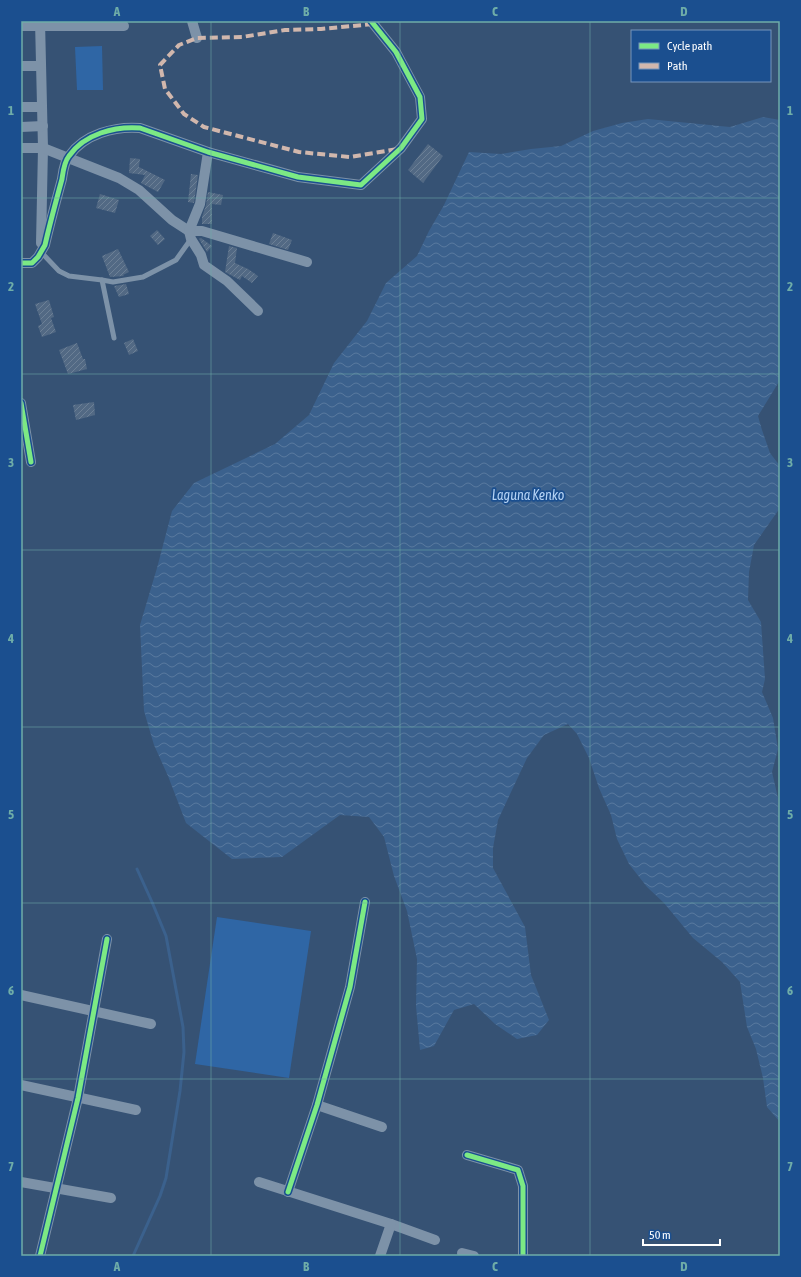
<svg xmlns="http://www.w3.org/2000/svg" width="801" height="1277" viewBox="0 0 801 1277" font-family="'Asap Condensed',sans-serif">
<defs>
<pattern id="water-waves" width="16" height="10" patternUnits="userSpaceOnUse"><rect width="16" height="10" fill="#3b618d"/><path d="M0 5q4-4 8 0t8 0" fill="none" stroke="#58799e"/></pattern>
<pattern id="building-hatch" width="6" height="6" patternUnits="userSpaceOnUse"><rect width="6" height="6" fill="#526984"/><path d="M-1 1l2-2M0 6l6-6M5 7l2-2" fill="none" stroke="#6c8096"/></pattern>
</defs>
<rect width="100%" height="100%" fill="#365274"/>
<!-- green -->
<g fill="#2f66a5">
<polygon points="102,46 103,90 77,90 75,47"/>
<polygon points="217,917 311,931 289,1078 195,1064"/>
</g>
<!-- water -->
<polygon fill="url(#water-waves)" points="763,117 780,120 780,380 758,416 762,430 770,453 780,466 780,508 754,545 749,572 748,600 761,622 765,679 762,692 773,718 778,749 772,772 778,798 780,830 780,1122 767,1107 763,1078 756,1049 747,1027 740,982 722,962 693,938 664,903 647,887 629,864 617,839 611,815 599,788 589,758 577,734 568,724 544,735 527,758 498,820 493,848 493,868 525,927 531,975 549,1020 537,1035 517,1039 495,1024 474,1004 454,1010 434,1046 420,1050 416,1006 417,959 407,911 394,876 384,837 369,817 340,815 282,857 232,859 186,823 168,776 154,745 144,711 140,625 157,568 172,511 194,483 275,444 309,415 334,363 367,321 386,283 417,256 429,231 444,205 469,152 501,154 531,149 561,146 593,131 622,123 648,119 730,127"/>
<g fill="none" stroke-linecap="round" stroke-linejoin="round">
<!-- stream -->
<polyline stroke="#3b618d" stroke-width="3" points="133,1256 160,1196 166,1178 180,1091 184,1052 183,1027 166,936 152,902 137,869"/>
</g>
<!-- building -->
<g fill="url(#building-hatch)">
<polygon points="428,144 443,156 423,183 408,170"/>
<polygon points="130,158 140,159 139,167 165,180 158,192 141,183 145,175 129,173"/>
<polygon points="191,174 198,175 194,203 188,202"/>
<polygon points="208,192 223,195 221,205 212,204 212,224 202,224 202,217 206,205"/>
<polygon points="100,194 119,200 115,213 96,208"/>
<polygon points="157,230 165,239 158,245 150,236"/>
<polygon points="273,233 292,240 288,250 269,244"/>
<polygon points="201,238 212,246 207,252 199,239"/>
<polygon points="229,246 237,248 235,263 248,269 258,276 252,283 242,276 240,280 225,272"/>
<polygon points="118,249 129,272 123,275 124,276 110,277 102,256"/>
<polygon points="126,284 129,294 119,297 114,286"/>
<polygon points="49,300 54,317 51,318 56,332 42,337 38,326 42,324 35,304"/>
<polygon points="133,339 138,351 129,355 124,343"/>
<polygon points="77,343 83,359 85,359 87,369 68,374 59,350"/>
<polygon points="94,402 95,415 76,420 73,405"/>
</g>
<g fill="none" stroke-linecap="round" stroke-linejoin="round">
<!-- lane -->
<g stroke="#7d92a8" stroke-width="5">
<polyline points="41,252 59,271 69,276 102,280 113,282 143,277 176,260 191,239"/>
<polyline points="102,280 114,338"/>
</g>
<!-- street -->
<g stroke="#7d92a8" stroke-width="10">
<polyline points="40,21 43,148 41,243"/>
<polyline points="192,21 197,38"/>
<polyline points="21,26 124,26"/>
<polyline points="21,66 41,66"/>
<polyline points="21,107 42,107"/>
<polyline points="21,127 43,126"/>
<polyline points="21,148 43,148 119,178 139,190 172,220 189,231 202,231 307,262"/>
<polyline points="208,152 200,204 189,231 191,239 201,255 204,265 227,281 258,311"/>
<path d="M 21,263 L 32,263 L 38,257 L 45,245 C 50,223 56,201 62,179 C 63,172 64,162 69,156 C 84,134 115,126 140,128 L 208,152 L 298,177 L 361,185 L 401,148 L 422,119 L 420,97 L 396,52 L 371,21"/>
<polyline points="21,403 31,462"/>
<polyline points="21,995 151,1024"/>
<polyline points="21,1085 136,1110"/>
<polyline points="317,1105 382,1127"/>
<polyline points="467,1155 518,1170 523,1186 523,1256"/>
<polyline points="21,1182 111,1198"/>
<polyline points="259,1182 391,1224 435,1240"/>
<polyline points="288,1192 317,1105 350,987 365,902"/>
<polyline points="462,1253 474,1256"/>
<polyline points="40,1256 78,1098 107,939"/>
<polyline points="380,1256 391,1224"/>
</g>
<!-- quiet -->
<polyline stroke="#d1b7ad" stroke-width="4" stroke-dasharray="8 4" stroke-linecap="butt" points="373,24 321,29 285,30 242,37 197,38 179,45 160,65 165,89 184,114 204,127 299,152 350,157 398,149"/>
<defs>
<g id="cycleway">
<path d="M 21,263 L 32,263 L 38,257 L 45,245 C 50,223 56,201 62,179 C 63,172 64,162 69,156 C 84,134 115,126 140,128 L 208,152 L 298,177 L 361,185 L 401,148 L 422,119 L 420,97 L 396,52 L 371,21"/>
<polyline points="21,403 31,462"/>
<polyline points="467,1155 518,1170 523,1186 523,1256"/>
<polyline points="288,1192 317,1105 350,987 365,902"/>
<polyline points="40,1256 78,1098 107,939"/>
</g>
</defs>
<!-- cycleway casing -->
<use href="#cycleway" stroke="#1b4f8f" stroke-width="8"/>
<!-- cycleway -->
<use href="#cycleway" stroke="#7ce984" stroke-width="5"/>
</g>
<!-- grid -->
<path fill="none" stroke="#6fada8" stroke-width="1" stroke-opacity="0.55" d="M 211,21 L 211,1256M 400,21 L 400,1256M 590,21 L 590,1256M 21,198 L 780,198M 21,374 L 780,374M 21,550 L 780,550M 21,727 L 780,727M 21,903 L 780,903M 21,1079 L 780,1079"/>
<g text-anchor="middle" dominant-baseline="central" stroke-width="3.5" stroke-linejoin="round" paint-order="stroke">
<!-- water labels -->
<g font-size="14" font-style="italic" fill="#b5d3f5" stroke="#1b4f8f">
<text x="528" y="495">Laguna Kenko</text>
</g>
</g>
<!-- border -->
<rect width="801" height="1277" fill="none" stroke="#1b4f8f" stroke-width="44"/>
<!-- legend -->
<rect x="631" y="30" width="140" height="52" fill="#1b4f8f" stroke="#7695bc"/>
<rect x="639" y="43" width="20" height="6" fill="#7ce984" stroke="#7695bc"/>
<text x="667" y="50" font-size="12" fill="#ffffff">Cycle path</text>
<rect x="639" y="63" width="20" height="6" fill="#d1b7ad" stroke="#7695bc"/>
<text x="667" y="70" font-size="12" fill="#ffffff">Path</text>
<!-- scale -->
<path d="M643 1239v6h77v-6" fill="none" stroke="#ffffff" stroke-width="2"/>
<text x="649" y="1239" font-size="12" fill="#ffffff" stroke="#1b4f8f" stroke-width="3" paint-order="stroke">50 m</text>
<rect x="22" y="22" width="757" height="1233" fill="none" stroke="#6fada8" stroke-width="1.5"/>
<g font-size="13" text-anchor="middle" font-weight="bold" fill="#6fada8">
<text x="117" y="16">A</text>
<text x="306" y="16">B</text>
<text x="495" y="16">C</text>
<text x="684" y="16">D</text>
<text x="11" y="115">1</text>
<text x="790" y="115">1</text>
<text x="11" y="291">2</text>
<text x="790" y="291">2</text>
<text x="11" y="467">3</text>
<text x="790" y="467">3</text>
<text x="11" y="643">4</text>
<text x="790" y="643">4</text>
<text x="11" y="819">5</text>
<text x="790" y="819">5</text>
<text x="11" y="995">6</text>
<text x="790" y="995">6</text>
<text x="11" y="1171">7</text>
<text x="790" y="1171">7</text>
<text x="117" y="1271">A</text>
<text x="306" y="1271">B</text>
<text x="495" y="1271">C</text>
<text x="684" y="1271">D</text>
</g>
</svg>
